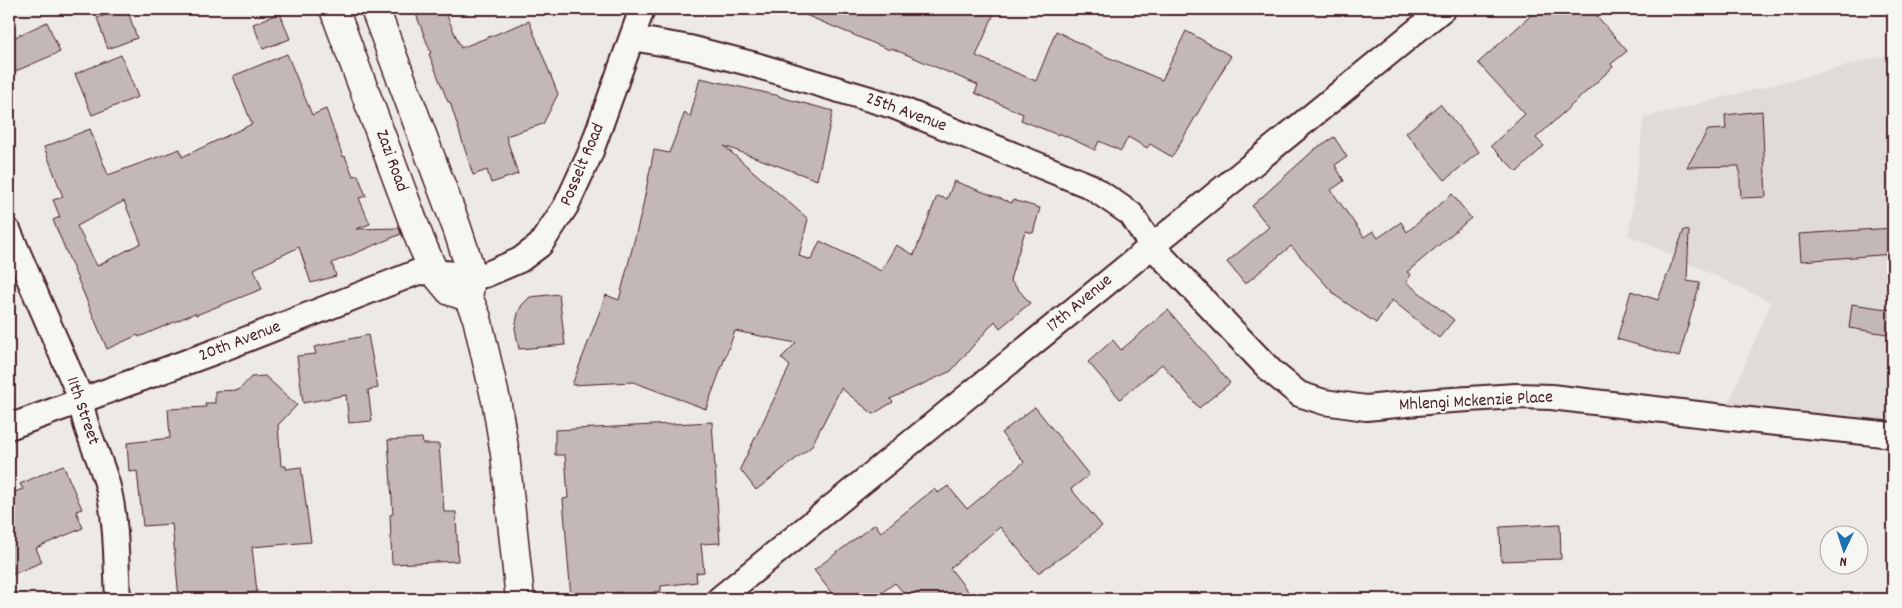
<svg xmlns="http://www.w3.org/2000/svg" width="1902" height="608" viewBox="0 0 1902 608" font-family="Dekko,sans-serif">
<rect width="100%" height="100%" fill="#ece9e6"/>
<filter id="ink" filterUnits="userSpaceOnUse"><feTurbulence type="fractalNoise" baseFrequency=".02" numOctaves="2"/><feDisplacementMap in="SourceGraphic" scale="10" xChannelSelector="R" yChannelSelector="G"/><feConvolveMatrix kernelMatrix="1 2 1 2 8 2 1 2 1" color-interpolation-filters="sRGB"/></filter>
<g filter="url(#ink)">
<!-- built -->
<polygon fill="#e0dad8" points="1893,54 1893,431 1724,415 1771,302 1629,235 1644,118"/>
<!-- building -->
<g fill="#c4b7b7" stroke="#4a1f2b" fill-rule="evenodd">
<polygon points="122,9 127,9 137,38 108,49 97,18"/>
<polygon points="414,9 444,9 461,48 529,21 558,94 543,124 506,136 518,174 491,183 487,170 473,175 450,102 448,102 429,54 431,53"/>
<polygon points="791,9 996,9 976,56 1036,81 1056,31 1105,56 1162,80 1186,31 1231,56 1172,157 1150,144 1147,148 1128,137 1121,151 1099,141 1095,150 1059,133 1058,135 1021,120 1023,114 975,93 978,85 891,48 890,50"/>
<polygon points="1538,9 1591,9 1627,51 1611,64 1613,67 1536,138 1544,146 1517,172 1491,146 1525,114 1478,63"/>
<polygon points="280,13 290,39 263,49 253,24"/>
<polygon points="47,22 60,52 9,74 9,40"/>
<path d="M 287,54 L 312,115 L 326,109 L 343,157 L 345,156 L 353,176 L 358,175 L 366,196 L 359,198 L 370,224 L 356,229 L 399,228 L 401,234 L 332,263 L 336,276 L 311,283 L 299,247 L 254,269 L 262,289 L 196,315 L 195,313 L 139,337 L 138,335 L 107,349 L 53,220 L 60,217 L 53,200 L 63,197 L 44,147 L 90,129 L 108,175 L 180,149 L 182,157 L 252,124 L 233,76 ZM 124,201 L 141,243 L 97,266 L 77,226 Z"/>
<polygon points="121,55 138,97 92,115 75,74"/>
<polygon points="700,78 780,96 780,97 833,111 817,180 724,146 808,219 799,256 811,260 820,241 881,271 896,245 914,255 937,196 947,199 954,181 1012,203 1013,200 1040,208 1033,233 1025,231 1010,280 1030,303 1000,328 995,321 951,371 890,399 893,402 873,414 841,388 811,447 756,490 740,469 790,366 781,358 796,343 735,331 706,409 633,382 572,385 606,295 619,300 642,210 654,150 669,153 685,112 690,117"/>
<polygon points="1440,104 1479,152 1445,180 1406,133"/>
<polygon points="1762,111 1766,197 1741,198 1739,166 1687,167 1708,130 1726,129 1725,115"/>
<polygon points="1334,137 1347,157 1335,165 1344,181 1331,190 1364,237 1373,231 1378,238 1401,222 1407,232 1452,194 1471,218 1407,272 1411,275 1406,282 1454,320 1439,338 1392,300 1376,323 1336,296 1291,246 1245,284 1227,262 1269,227 1252,206 1315,149"/>
<polygon points="1893,228 1893,254 1801,261 1799,234"/>
<polygon points="1684,230 1689,231 1687,281 1700,283 1679,357 1617,339 1631,291 1658,300"/>
<polygon points="559,294 565,345 519,349 515,328 518,313 522,305 530,297"/>
<polygon points="1852,304 1893,310 1893,335 1849,328"/>
<polygon points="1168,310 1230,383 1199,408 1162,364 1120,399 1088,362 1113,340 1121,350"/>
<polygon points="368,335 378,388 368,390 372,421 349,423 346,395 303,403 297,356 316,354 314,347"/>
<polygon points="265,376 297,405 278,425 281,466 286,466 286,469 301,467 311,542 252,547 257,592 179,599 172,524 143,526 137,471 129,472 127,443 170,438 168,409 206,407 205,403 215,403 215,391 239,390 251,377"/>
<polygon points="1035,407 1089,475 1071,489 1102,526 1075,548 1038,573 1000,527 950,568 974,599 909,599 895,583 873,599 836,599 814,570 875,524 881,532 934,489 938,493 948,486 967,509 1024,462 1001,433"/>
<polygon points="712,422 720,543 701,544 704,572 696,573 697,582 661,586 661,591 653,592 654,599 627,599 627,595 622,595 621,592 571,598 563,499 568,498 565,455 555,455 555,430"/>
<polygon points="422,438 423,444 439,444 444,512 456,512 458,561 392,564 390,515 393,514 388,440"/>
<polygon points="63,465 82,509 76,511 83,528 36,548 42,562 9,576 9,494 23,489 20,484"/>
<polygon points="1560,524 1561,559 1501,561 1500,527"/>
</g>
<g fill="none" stroke-linecap="round" stroke-linejoin="round">
<defs>
<g id="minor">
<polyline points="632,38 690,48 752,64 893,106 1090,186 1131,214 1151,245 1271,371 1299,394 1324,402 1366,408 1437,401 1516,396 1551,397 1767,422 1893,435"/>
<path d="M 9,232 L 81,399 C 84,431 102,460 109,491 C 117,526 116,564 118,599"/>
<polyline points="9,427 214,352 418,272 485,275 520,260 540,245 566,206 590,154 642,9"/>
<polyline points="719,599 1443,9"/>
</g>
<g id="tertiary">
<polyline points="334,9 420,240 434,272 450,291 468,297"/>
<polyline points="375,9 457,228 472,274 468,297 477,318 497,405 505,454 520,599"/>
</g>
</defs>
<!-- minor casing -->
<use href="#minor" stroke="#4a1f2b" stroke-width="28"/>
<!-- tertiary casing -->
<use href="#tertiary" stroke="#4a1f2b" stroke-width="31"/>
<!-- minor -->
<use href="#minor" stroke="#f6f6f2" stroke-width="24"/>
<!-- tertiary -->
<use href="#tertiary" stroke="#f6f6f2" stroke-width="28"/>
</g>
</g>
<g text-anchor="middle" dominant-baseline="central" stroke-width="4" stroke-linejoin="round" paint-order="stroke">
<!-- street labels -->
<g font-size="18" fill="#4a1f2b" stroke="#f6f6f2">
<text transform="translate(906 113) rotate(20)">25th Avenue</text>
<text transform="translate(391 161) rotate(70)">Zazi Road</text>
<text transform="translate(583 165) rotate(-67)">Posselt Road</text>
<text transform="translate(1080 304) rotate(-40)">17th Avenue</text>
<text transform="translate(240 342) rotate(-21)">20th Avenue</text>
<text transform="translate(1476 402) rotate(-3)">Mhlengi Mckenzie Place</text>
<text transform="translate(82 411) rotate(71)">11th Street</text>
</g>
</g>
<!-- margin -->
<rect width="1902" height="608" fill="none" stroke="#f6f6f2" stroke-width="30"/>
<rect x="15" y="15" width="1872" height="578" fill="none" stroke="#4a1f2b" stroke-width="2" filter="url(#ink)"/>
<!-- north arrow -->
<g transform="translate(1844 550) rotate(184)"><circle r="24" fill="#f6f6f2" stroke="#b1a0a2"/>
<path d="M0-4L9 19L0 12L-9 19Z" fill="#1f6fb2"/>
<text y="-8" font-size="14" font-weight="bold" text-anchor="middle" fill="#4a1f2b">N</text>
</g>
</svg>
